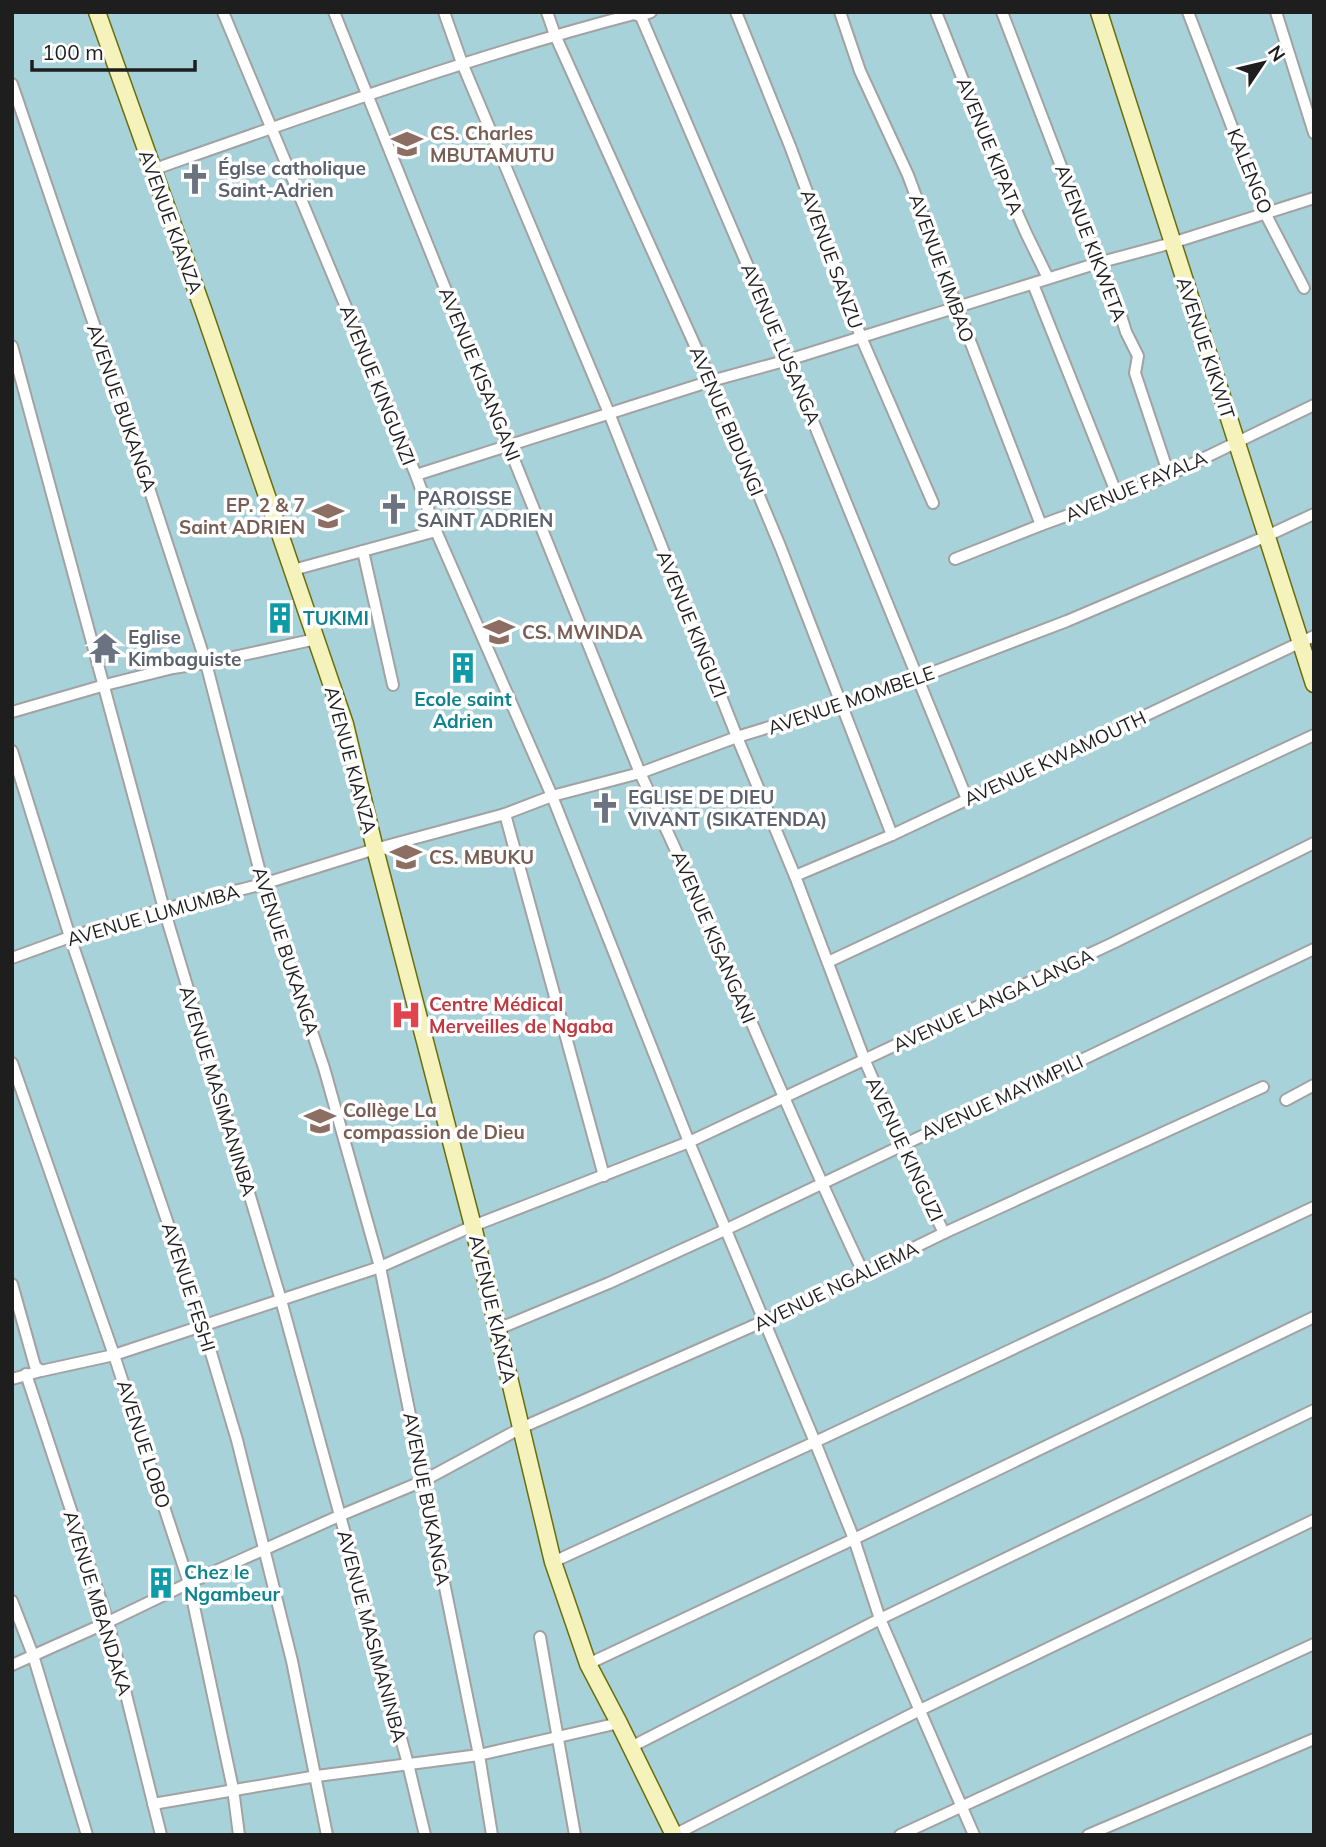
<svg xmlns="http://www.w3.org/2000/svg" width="1326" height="1847" viewBox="0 0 1326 1847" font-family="Mulish,sans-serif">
<rect width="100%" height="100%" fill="#eeeae5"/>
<!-- water -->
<rect fill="#a7d2d9" x="12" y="12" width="1302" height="1823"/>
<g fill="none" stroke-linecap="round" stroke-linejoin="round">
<defs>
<g id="street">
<polyline points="223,12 416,475 436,531 552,796 689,1142 815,1442 854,1539 880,1619 974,1835"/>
<path d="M 334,12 L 640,773 C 719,938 785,1109 864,1274"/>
<polyline points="444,12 462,63 609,413 737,737 795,876 865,1061 901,1144 944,1233"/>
<polyline points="547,12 555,35 711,381 780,546 892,835"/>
<polyline points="639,12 788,360 967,799"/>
<polyline points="736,12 790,146 861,337 933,503"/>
<polyline points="840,12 860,71 908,175 957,307 1041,525"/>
<polyline points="936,12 1004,183 1026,233 1048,278"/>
<polyline points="1002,12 1098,263 1118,306 1126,332 1138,356 1135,373 1169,475"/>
<polyline points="1188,12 1265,213 1304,288"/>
<polyline points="1276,12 1314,133"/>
<polyline points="12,84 134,442 206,663 263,884 324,1068 380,1267 479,1755 492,1835"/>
<path d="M 152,170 C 311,114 470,57 634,14 L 640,16 L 651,12"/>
<polyline points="1033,284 1118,497"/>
<polyline points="12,346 164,909 281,1300 408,1764 425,1835"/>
<polyline points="416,475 711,381 788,360 1098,263 1172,243 1314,198"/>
<polyline points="363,551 393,685"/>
<polyline points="955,559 1041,525 1118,497 1169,475 1314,405"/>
<polyline points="293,570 436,531"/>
<polyline points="12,712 105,685 173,668 206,663 316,639"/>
<polyline points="12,751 70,937 203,1326 237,1440 292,1661 327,1835"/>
<polyline points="505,814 604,1176"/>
<polyline points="795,876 892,835 1314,636"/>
<polyline points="12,958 70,937 164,909 263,884 375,849 505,814 552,796 640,773 737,737 841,705 918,678 1067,621 1267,536 1314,514"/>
<polyline points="828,962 1314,735"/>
<polyline points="12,1063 114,1355 189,1583 233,1789 239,1835"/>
<polyline points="1286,1100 1314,1085"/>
<polyline points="12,1284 35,1366 41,1371"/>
<polyline points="498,1329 609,1283 727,1229 1314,949"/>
<polyline points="26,1374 108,1622 161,1835"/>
<polyline points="12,1379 41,1371 114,1355 380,1267 473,1226 689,1142 1113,943 1314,843"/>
<polyline points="553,1562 815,1442 1314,1207"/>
<polyline points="12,1601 33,1655 87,1835"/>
<polyline points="540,1637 575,1835"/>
<polyline points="588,1664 854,1539 1314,1317"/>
<polyline points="12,1665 108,1622 189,1583 339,1516 423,1481 521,1428 764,1321 944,1233 1263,1087"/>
<polyline points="631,1747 880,1619 1314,1410"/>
<polyline points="153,1804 317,1776 479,1755 619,1723"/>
<polyline points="674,1835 920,1710 1314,1520"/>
<polyline points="900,1835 1314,1644"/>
<polyline points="1088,1835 1314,1739"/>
</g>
<g id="secondary">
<polyline points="97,12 204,312 345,724 375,849 473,1226 553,1562 588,1664 619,1723 674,1835"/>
<polyline points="1099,12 1314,684"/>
</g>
</defs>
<!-- street casing -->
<use href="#street" stroke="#a2a2a2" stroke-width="14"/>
<!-- secondary casing -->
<use href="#secondary" stroke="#6c6e0b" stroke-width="19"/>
<!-- street -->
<use href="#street" stroke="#fff" stroke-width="10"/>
<!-- secondary -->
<use href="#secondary" stroke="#f5f3bb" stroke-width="16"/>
</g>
<!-- icons -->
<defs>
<symbol id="school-bare" viewBox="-9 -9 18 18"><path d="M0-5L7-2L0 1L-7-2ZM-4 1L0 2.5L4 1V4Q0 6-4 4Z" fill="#8d6e63" stroke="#fff" stroke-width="2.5" paint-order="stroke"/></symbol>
<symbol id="church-bare" viewBox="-9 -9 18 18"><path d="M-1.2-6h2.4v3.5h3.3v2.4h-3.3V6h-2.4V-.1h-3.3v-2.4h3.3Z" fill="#6b7280" stroke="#fff" stroke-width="2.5" paint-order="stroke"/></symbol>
<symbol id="building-bare" viewBox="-9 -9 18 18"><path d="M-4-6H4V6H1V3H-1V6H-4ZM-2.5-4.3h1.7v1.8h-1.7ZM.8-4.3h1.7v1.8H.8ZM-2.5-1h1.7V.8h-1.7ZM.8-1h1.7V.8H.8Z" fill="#0f9aa8" stroke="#fff" stroke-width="2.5" paint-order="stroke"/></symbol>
<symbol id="temple-bare" viewBox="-9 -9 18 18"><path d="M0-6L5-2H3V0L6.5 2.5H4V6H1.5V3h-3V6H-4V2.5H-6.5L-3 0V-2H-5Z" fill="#6b7280" stroke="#fff" stroke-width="2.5" paint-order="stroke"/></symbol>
<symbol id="hospital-bare" viewBox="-9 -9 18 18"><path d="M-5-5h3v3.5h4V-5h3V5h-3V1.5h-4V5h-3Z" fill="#e0444e" stroke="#fff" stroke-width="2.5" paint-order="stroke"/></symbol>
</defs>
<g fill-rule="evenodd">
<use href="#school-bare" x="385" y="122" width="44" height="44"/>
<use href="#church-bare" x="173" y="157" width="44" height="44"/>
<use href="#church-bare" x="372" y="487" width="44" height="44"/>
<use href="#school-bare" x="306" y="494" width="44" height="44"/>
<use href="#building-bare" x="258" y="596" width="44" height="44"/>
<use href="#school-bare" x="477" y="610" width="44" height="44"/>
<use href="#temple-bare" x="83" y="626" width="44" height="44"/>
<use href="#building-bare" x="441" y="646" width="44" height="44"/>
<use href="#church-bare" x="583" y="786" width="44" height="44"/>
<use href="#school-bare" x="384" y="835" width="44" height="44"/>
<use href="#hospital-bare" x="384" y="993" width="44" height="44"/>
<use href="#school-bare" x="298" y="1099" width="44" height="44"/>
<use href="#building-bare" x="139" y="1561" width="44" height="44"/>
</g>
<g text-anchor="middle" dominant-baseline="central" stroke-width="7" stroke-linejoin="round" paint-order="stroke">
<!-- education labels -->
<g font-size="19" font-weight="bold" fill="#785e54" stroke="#fff" text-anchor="start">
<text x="430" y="133">CS. Charles<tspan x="430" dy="22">MBUTAMUTU</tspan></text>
<text x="305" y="505" text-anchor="end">EP. 2 &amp; 7<tspan x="305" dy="22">Saint ADRIEN</tspan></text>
<text x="522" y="632">CS. MWINDA</text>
<text x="429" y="857">CS. MBUKU</text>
<text x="343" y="1110">Collège La<tspan x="343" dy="22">compassion de Dieu</tspan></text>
</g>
<!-- street labels -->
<g font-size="19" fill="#1e1e1e" stroke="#fff">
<text transform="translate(990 146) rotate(68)">AVENUE KIPATA</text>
<text transform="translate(1250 171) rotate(68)">KALENGO</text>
<text transform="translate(171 222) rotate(70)">AVENUE KIANZA</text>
<text transform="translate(1091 243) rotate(69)">AVENUE KIKWETA</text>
<text transform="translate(832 259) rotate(70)">AVENUE SANZU</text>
<text transform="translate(942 268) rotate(70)">AVENUE KIMBAO</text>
<text transform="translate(781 344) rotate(67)">AVENUE LUSANGA</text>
<text transform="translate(1206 348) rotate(72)">AVENUE KIKWIT</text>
<text transform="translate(480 374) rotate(68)">AVENUE KISANGANI</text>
<text transform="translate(378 385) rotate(68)">AVENUE KINGUNZI</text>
<text transform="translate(122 408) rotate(71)">AVENUE BUKANGA</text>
<text transform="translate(727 421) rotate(67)">AVENUE BIDUNGI</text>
<text transform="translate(1136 486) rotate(-23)">AVENUE FAYALA</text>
<text transform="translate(692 624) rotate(68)">AVENUE KINGUZI</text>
<text transform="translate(851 700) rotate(-19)">AVENUE MOMBELE</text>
<text transform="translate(1055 758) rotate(-25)">AVENUE KWAMOUTH</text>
<text transform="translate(351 760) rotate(75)">AVENUE KIANZA</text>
<text transform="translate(153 915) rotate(-16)">AVENUE LUMUMBA</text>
<text transform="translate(714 937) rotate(67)">AVENUE KISANGANI</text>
<text transform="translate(286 951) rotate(72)">AVENUE BUKANGA</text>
<text transform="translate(993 1000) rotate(-25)">AVENUE LANGA LANGA</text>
<text transform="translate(218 1091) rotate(73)">AVENUE MASIMANINBA</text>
<text transform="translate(1002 1097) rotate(-25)">AVENUE MAYIMPILI</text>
<text transform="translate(905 1149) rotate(65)">AVENUE KINGUZI</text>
<text transform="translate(836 1286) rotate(-26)">AVENUE NGALIEMA</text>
<text transform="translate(189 1287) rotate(72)">AVENUE FESHI</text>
<text transform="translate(493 1309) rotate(77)">AVENUE KIANZA</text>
<text transform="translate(144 1444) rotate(72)">AVENUE LOBO</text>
<text transform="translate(427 1499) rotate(79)">AVENUE BUKANGA</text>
<text transform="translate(98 1603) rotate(73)">AVENUE MBANDAKA</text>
<text transform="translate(372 1636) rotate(75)">AVENUE MASIMANINBA</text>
</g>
<!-- worship labels -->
<g font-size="19" font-weight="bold" fill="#5b616d" stroke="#fff" text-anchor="start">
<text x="218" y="168">Églse catholique<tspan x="218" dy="22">Saint-Adrien</tspan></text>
<text x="417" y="498">PAROISSE<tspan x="417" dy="22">SAINT ADRIEN</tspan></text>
<text x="128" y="637">Eglise<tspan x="128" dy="22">Kimbaguiste</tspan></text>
<text x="628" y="797">EGLISE DE DIEU<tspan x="628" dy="22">VIVANT (SIKATENDA)</tspan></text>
</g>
<!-- culture labels -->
<g font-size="19" font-weight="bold" fill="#0d838f" stroke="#fff" text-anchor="start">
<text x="303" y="618">TUKIMI</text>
<text x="463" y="699" text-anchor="middle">Ecole saint<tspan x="463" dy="22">Adrien</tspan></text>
<text x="184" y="1572">Chez le<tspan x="184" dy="22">Ngambeur</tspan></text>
</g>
<!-- health labels -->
<g font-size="19" font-weight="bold" fill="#be3a42" stroke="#fff" text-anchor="start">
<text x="429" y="1004">Centre Médical<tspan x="429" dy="22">Merveilles de Ngaba</tspan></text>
</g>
</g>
<!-- border -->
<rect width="1326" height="1847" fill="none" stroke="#1e1e1e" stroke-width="28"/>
<!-- north arrow -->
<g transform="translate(1263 63) rotate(55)" stroke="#ffffff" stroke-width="5" paint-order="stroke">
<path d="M0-5L12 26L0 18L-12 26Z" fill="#1e1e1e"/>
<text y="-10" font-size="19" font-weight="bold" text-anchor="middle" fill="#1e1e1e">N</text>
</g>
<!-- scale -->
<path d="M32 60v10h163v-10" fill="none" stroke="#1e1e1e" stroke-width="3.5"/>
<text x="42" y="60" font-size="21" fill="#1e1e1e" stroke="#ffffff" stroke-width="5" paint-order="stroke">100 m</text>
</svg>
